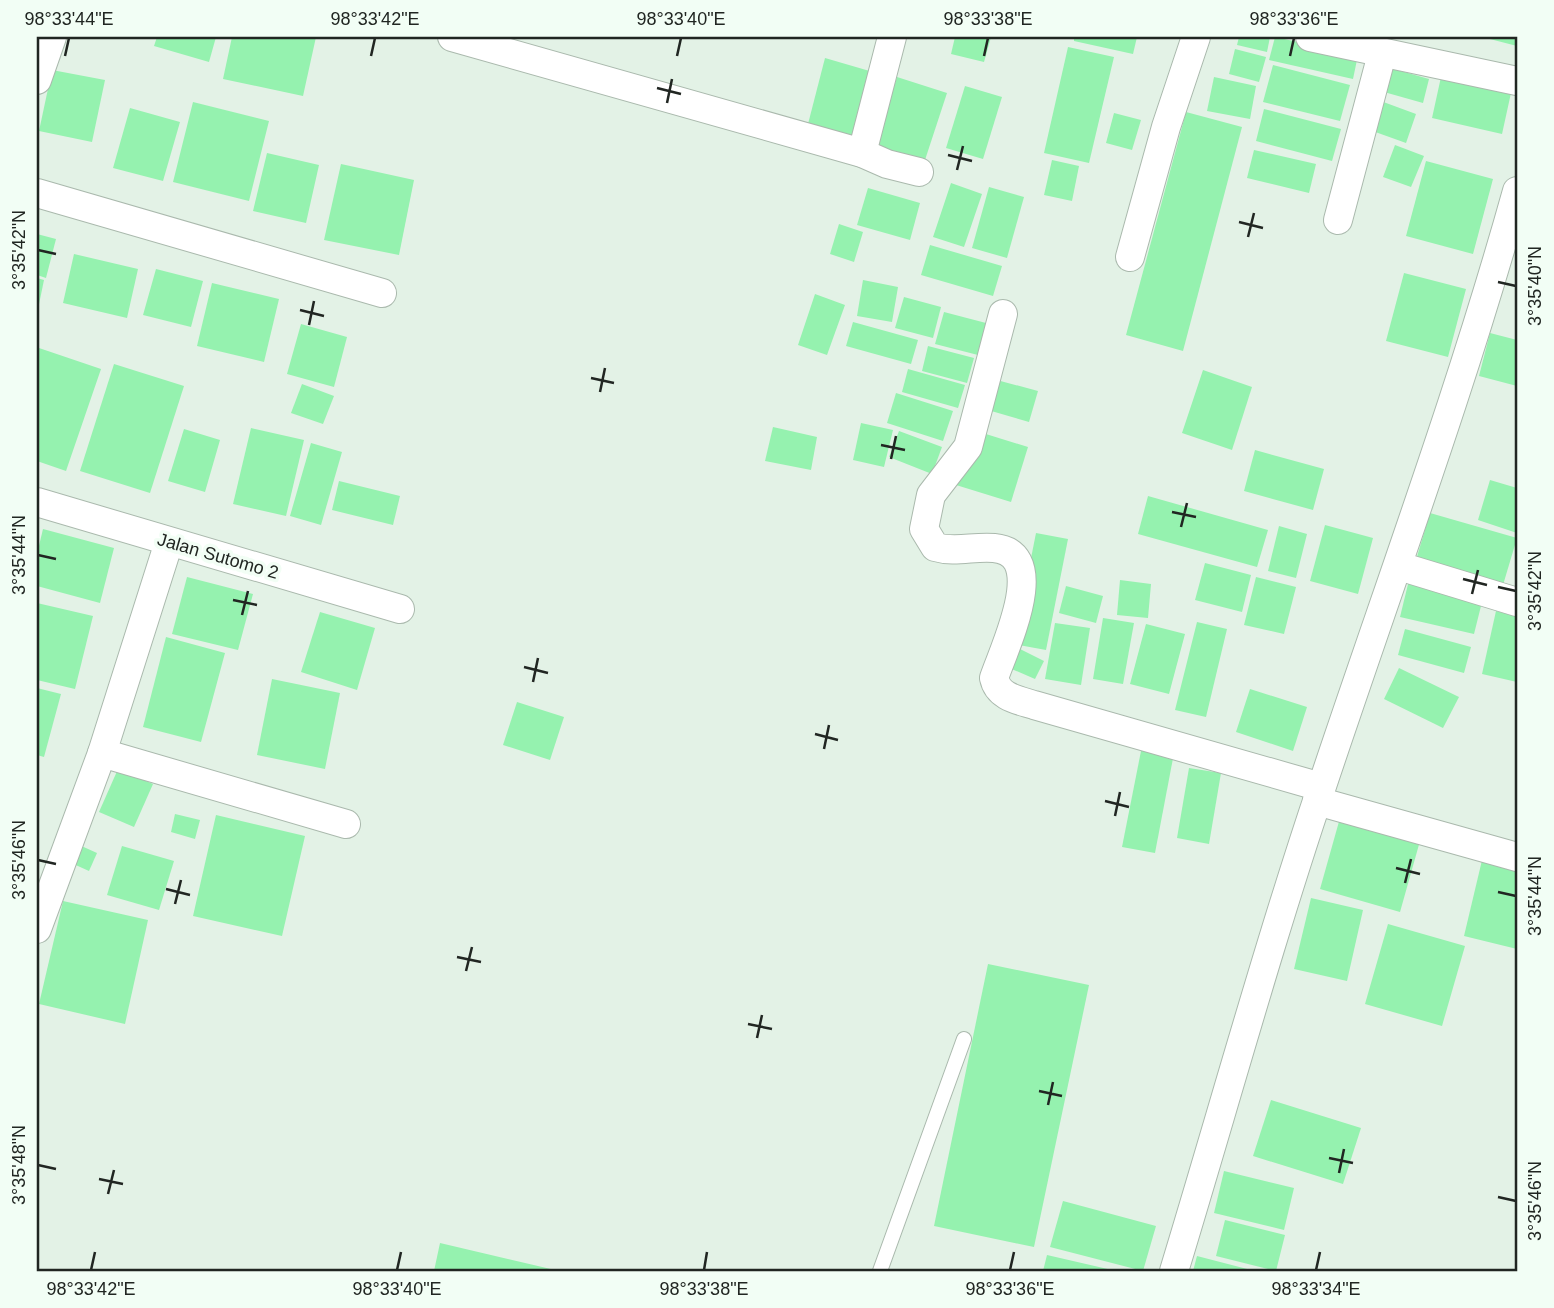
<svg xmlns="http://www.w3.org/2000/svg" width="1554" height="1308" viewBox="0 0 1554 1308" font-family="Helvetica,sans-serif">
<rect width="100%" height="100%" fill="#e3f2e6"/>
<!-- building -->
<g fill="#95f2af">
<polygon points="157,37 216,37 209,62 154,46"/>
<polygon points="232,37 316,37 303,96 223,79"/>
<polygon points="955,37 991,37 984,62 951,54"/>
<polygon points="1074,37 1137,37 1133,54 1074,41"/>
<polygon points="1239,37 1270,37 1267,52 1237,45"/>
<polygon points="1275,37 1358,55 1353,79 1269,60"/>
<polygon points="1486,37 1517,37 1517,46 1486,38"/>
<polygon points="1068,47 1114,57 1089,163 1044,153"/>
<polygon points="1235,49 1266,57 1259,82 1229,74"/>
<polygon points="825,58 873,72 855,137 808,124"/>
<polygon points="1273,65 1350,85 1340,121 1263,102"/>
<polygon points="1390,68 1429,79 1423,103 1384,92"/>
<polygon points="52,70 105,80 92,142 39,131"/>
<polygon points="897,77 947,93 924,163 875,147"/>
<polygon points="1214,77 1256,86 1250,119 1207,111"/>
<polygon points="1441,77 1511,93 1502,134 1432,118"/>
<polygon points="965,86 1002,97 983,159 946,148"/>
<polygon points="1378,100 1416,114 1406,143 1367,129"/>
<polygon points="193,102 269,121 249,201 173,182"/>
<polygon points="130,108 180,122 163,181 113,168"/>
<polygon points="1264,109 1341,129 1332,161 1256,141"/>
<polygon points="1186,112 1242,127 1183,351 1126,335"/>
<polygon points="1114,113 1141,120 1132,150 1106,143"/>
<polygon points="1395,145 1424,156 1411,187 1383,177"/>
<polygon points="1254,150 1316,164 1309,193 1247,178"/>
<polygon points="267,153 319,165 306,223 253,211"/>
<polygon points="1052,160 1079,166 1072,201 1044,195"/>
<polygon points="1426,161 1493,179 1473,254 1406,236"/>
<polygon points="341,164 414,180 399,255 324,240"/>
<polygon points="951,183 982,194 964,247 933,237"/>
<polygon points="989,187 1024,197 1007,258 972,248"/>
<polygon points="868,188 920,203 910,240 857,225"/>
<polygon points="839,224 863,232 854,262 830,254"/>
<polygon points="37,234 56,239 46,278 37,275"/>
<polygon points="930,245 1002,266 993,296 921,275"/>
<polygon points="74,254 138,269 127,318 63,303"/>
<polygon points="156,269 203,281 191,327 143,315"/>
<polygon points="1404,273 1466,289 1448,357 1386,341"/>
<polygon points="37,278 44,280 38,309 37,309"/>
<polygon points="863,280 898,287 892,322 857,316"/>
<polygon points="212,283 279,299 264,362 197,346"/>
<polygon points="815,294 845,305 827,355 798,345"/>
<polygon points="904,297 941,307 933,338 895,328"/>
<polygon points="944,312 986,323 978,355 935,344"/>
<polygon points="853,322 918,340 911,364 846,346"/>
<polygon points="301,324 347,337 334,387 287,374"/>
<polygon points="1490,333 1517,340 1517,386 1479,376"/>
<polygon points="928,346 974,358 967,383 922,371"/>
<polygon points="39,348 101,369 66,471 37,461"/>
<polygon points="114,364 184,386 150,493 80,471"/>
<polygon points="908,369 965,385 958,408 902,392"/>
<polygon points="1203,370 1252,387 1232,450 1182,433"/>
<polygon points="982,376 1038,391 1029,422 974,406"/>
<polygon points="302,384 334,396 323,424 291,413"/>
<polygon points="896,393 953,411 943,441 887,423"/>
<polygon points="861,423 893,430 884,467 853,460"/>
<polygon points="773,427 817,437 811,470 765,461"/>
<polygon points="251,428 304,440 286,516 233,504"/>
<polygon points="184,429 220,440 205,492 168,481"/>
<polygon points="973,430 1028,447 1011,502 956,485"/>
<polygon points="899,431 942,447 932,474 889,457"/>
<polygon points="311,443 342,452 321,525 290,516"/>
<polygon points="1255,450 1324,469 1313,510 1244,491"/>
<polygon points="1490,480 1517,488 1517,533 1478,520"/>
<polygon points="339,481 400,496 393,525 332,510"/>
<polygon points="1148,496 1268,530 1257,567 1138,534"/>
<polygon points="1430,513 1517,538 1503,585 1416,560"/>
<polygon points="1325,525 1373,538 1358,594 1310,581"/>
<polygon points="1279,526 1307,534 1296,578 1268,571"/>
<polygon points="43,529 114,548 100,603 37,586 37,554"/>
<polygon points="1036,533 1068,539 1046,650 1014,644"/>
<polygon points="1205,563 1251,575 1242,612 1195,600"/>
<polygon points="187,577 253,594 238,650 172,634"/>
<polygon points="1256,577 1296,587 1284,634 1244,625"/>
<polygon points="1120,580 1151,584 1148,618 1117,615"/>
<polygon points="1409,580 1483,598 1474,634 1400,617"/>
<polygon points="1066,586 1103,596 1096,623 1059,613"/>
<polygon points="37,603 93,616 75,689 37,680"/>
<polygon points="1496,611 1517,616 1517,682 1482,674"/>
<polygon points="320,612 375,628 357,690 301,672"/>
<polygon points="1103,618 1134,623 1123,684 1093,679"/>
<polygon points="1197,622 1227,629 1206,717 1175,710"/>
<polygon points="1055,623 1090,628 1081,685 1045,679"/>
<polygon points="1146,624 1185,634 1169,694 1130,684"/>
<polygon points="1405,629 1471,647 1464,673 1398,655"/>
<polygon points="166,637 225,653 201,742 143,727"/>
<polygon points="1016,647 1044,661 1035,679 1007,667"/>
<polygon points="1399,668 1459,697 1443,728 1384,699"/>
<polygon points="272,679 340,693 325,769 257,755"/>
<polygon points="37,688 61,694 44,757 37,755"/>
<polygon points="1250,689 1307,707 1293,751 1236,732"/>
<polygon points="517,702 564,717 550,760 503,745"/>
<polygon points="1142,746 1174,753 1155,853 1122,847"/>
<polygon points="1189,768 1221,773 1209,844 1177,838"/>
<polygon points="118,769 153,784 134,827 99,812"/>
<polygon points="175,814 200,820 195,839 171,832"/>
<polygon points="216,815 305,836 282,936 193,916"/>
<polygon points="1340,818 1420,841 1400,912 1320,889"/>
<polygon points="77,844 97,853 89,871 69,862"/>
<polygon points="122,846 174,861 159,910 107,895"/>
<polygon points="1483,856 1517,864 1517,949 1464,936"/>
<polygon points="1311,898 1363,910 1347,981 1294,969"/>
<polygon points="63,901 148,920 125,1024 39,1004"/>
<polygon points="1388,924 1465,946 1442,1026 1365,1004"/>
<polygon points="988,964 1089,985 1034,1247 934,1226"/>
<polygon points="1271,1100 1361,1128 1343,1184 1253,1156"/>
<polygon points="1224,1171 1294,1188 1284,1230 1214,1213"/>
<polygon points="1063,1201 1156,1226 1143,1271 1050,1247"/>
<polygon points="1225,1220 1285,1235 1276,1271 1216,1256"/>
<polygon points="440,1243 555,1270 554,1271 434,1271"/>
<polygon points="1047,1255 1112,1270 1112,1271 1043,1271"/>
<polygon points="1197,1256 1251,1270 1251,1271 1193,1271"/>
</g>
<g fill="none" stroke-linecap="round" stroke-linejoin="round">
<defs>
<polyline id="lane" points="880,1271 964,1039"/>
<g id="street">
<polyline points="452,37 862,153 887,164 919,172"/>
<polyline points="1310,37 1517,81"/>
<polyline points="37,80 52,37"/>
<polyline points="862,153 892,37"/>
<polyline points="37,193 382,293"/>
<polyline points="1338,220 1382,54"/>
<polyline points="1130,257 1166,127 1196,37"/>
<path d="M 1003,314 L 968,447 L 931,495 L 924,529 L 935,547 C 955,553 974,546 994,548 C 1051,553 1004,648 994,678 C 998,697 1018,700 1034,705 L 1321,787"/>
<polyline points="37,502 400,609"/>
<polyline points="1399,566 1517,602"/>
<polyline points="102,753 346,824"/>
<polyline points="1317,801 1517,857"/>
<polyline points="37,929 102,753 169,542"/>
<path d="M 1174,1271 C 1223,1110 1268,946 1322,786 C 1388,588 1461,392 1517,191"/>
</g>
</defs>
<!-- lane casing -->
<use href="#lane" stroke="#aab9ad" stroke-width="16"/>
<!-- street casing -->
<use href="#street" stroke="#aab9ad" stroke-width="30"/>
<!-- lane -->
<use href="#lane" stroke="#fff" stroke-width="14"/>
<!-- street -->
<use href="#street" stroke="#fff" stroke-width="28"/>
</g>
<!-- ticks -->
<path fill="none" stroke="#212622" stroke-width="2.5" d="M 65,56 L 69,38M 371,56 L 375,38M 677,56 L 681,38M 984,56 L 988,38M 1290,56 L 1294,38M 657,88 L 681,94M 667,103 L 672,79M 948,155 L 972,161M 957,170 L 963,146M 1239,222 L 1263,228M 1248,237 L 1254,213M 38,250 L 56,254M 1498,282 L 1516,286M 300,310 L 324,316M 309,325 L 314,301M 591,378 L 614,383M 600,392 L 605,368M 881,445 L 905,450M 891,459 L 896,436M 1172,512 L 1196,517M 1181,527 L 1187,503M 38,555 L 56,559M 1463,579 L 1487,585M 1498,587 L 1516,591M 1472,594 L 1478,570M 233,600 L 257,605M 242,615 L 248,591M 524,667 L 548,673M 533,682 L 538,658M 815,734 L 838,740M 824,749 L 829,725M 1105,801 L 1129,807M 1115,816 L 1120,792M 38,860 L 56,864M 1396,868 L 1420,874M 1405,883 L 1411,859M 166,889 L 190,895M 1498,892 L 1516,896M 175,904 L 181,880M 457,957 L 481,962M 466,971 L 472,947M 748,1024 L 772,1029M 757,1038 L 762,1015M 1039,1091 L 1062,1096M 1048,1105 L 1053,1082M 1329,1158 L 1353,1163M 38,1165 L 56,1169M 1339,1173 L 1344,1149M 99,1179 L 123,1184M 108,1194 L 114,1170M 1498,1197 L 1516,1201M 91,1270 L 95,1252M 397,1270 L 401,1252M 704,1270 L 707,1252M 1010,1270 L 1014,1252M 1316,1270 L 1320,1252"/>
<g text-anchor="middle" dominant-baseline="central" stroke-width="7" stroke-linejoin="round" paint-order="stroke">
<!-- street labels -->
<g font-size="18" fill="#212622" stroke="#f2fef5">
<text transform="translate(218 556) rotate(16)">Jalan Sutomo 2</text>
</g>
</g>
<!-- border -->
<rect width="1554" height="1308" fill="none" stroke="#f2fef5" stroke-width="77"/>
<rect x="38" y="38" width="1478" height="1232" fill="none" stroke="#212622" stroke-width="2.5"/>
<g font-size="18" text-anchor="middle" fill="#212622">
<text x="69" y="25">98°33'44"E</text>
<text x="375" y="25">98°33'42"E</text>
<text x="681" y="25">98°33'40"E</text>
<text x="988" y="25">98°33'38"E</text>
<text x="1294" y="25">98°33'36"E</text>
<text transform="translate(19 250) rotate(-90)" y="6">3°35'42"N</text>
<text transform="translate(1535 286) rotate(-90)" y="6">3°35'40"N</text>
<text transform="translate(19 555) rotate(-90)" y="6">3°35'44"N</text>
<text transform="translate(1535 591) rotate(-90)" y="6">3°35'42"N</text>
<text transform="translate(19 860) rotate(-90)" y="6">3°35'46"N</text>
<text transform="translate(1535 896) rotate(-90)" y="6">3°35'44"N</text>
<text transform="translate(19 1165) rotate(-90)" y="6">3°35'48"N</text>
<text transform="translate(1535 1201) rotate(-90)" y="6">3°35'46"N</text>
<text x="91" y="1295">98°33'42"E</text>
<text x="397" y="1295">98°33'40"E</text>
<text x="704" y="1295">98°33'38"E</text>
<text x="1010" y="1295">98°33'36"E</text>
<text x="1316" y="1295">98°33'34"E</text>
</g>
</svg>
